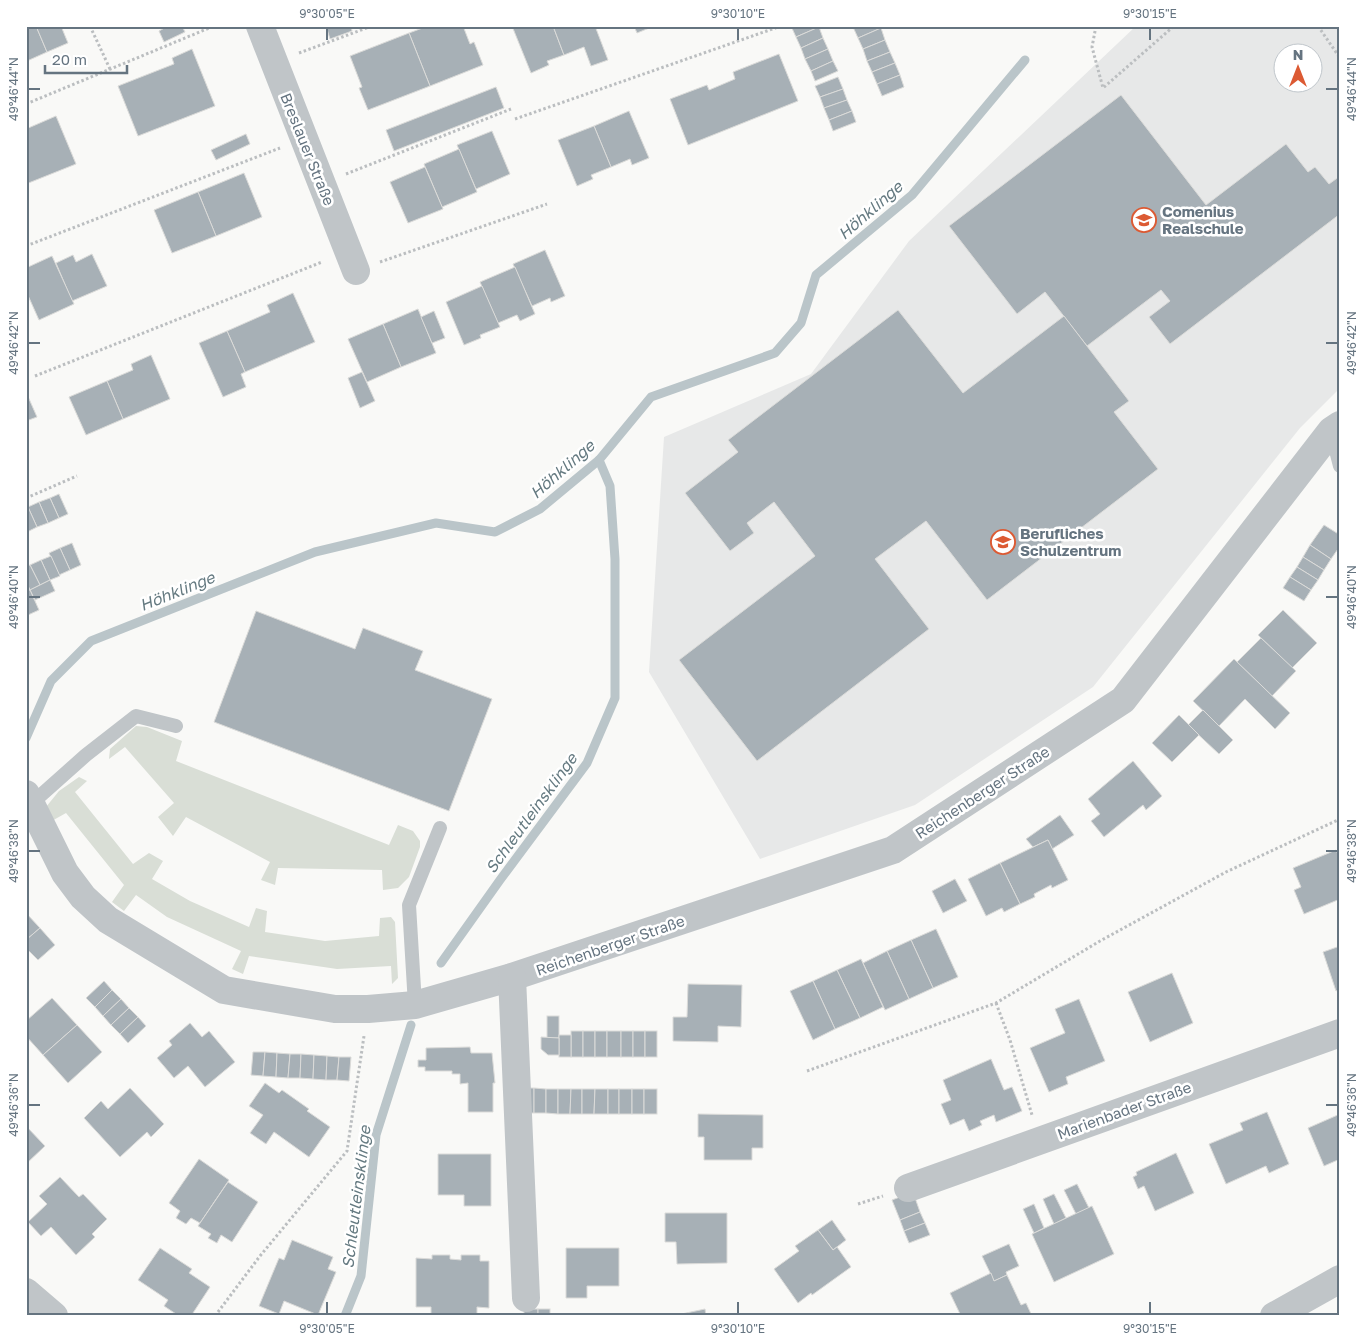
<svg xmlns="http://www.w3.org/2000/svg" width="1366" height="1342" viewBox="0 0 1366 1342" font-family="'Golos Text',sans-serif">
<rect width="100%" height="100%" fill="#f9f9f7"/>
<!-- built -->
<path fill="#e7e8e8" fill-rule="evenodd" d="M 1136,26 L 1340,26 L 1340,388 L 1300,428 L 1093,687 L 915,805 L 760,859 L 649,672 L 664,437 L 811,374 L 909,241 ZM 1284,52 L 1314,52 L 1314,82 L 1284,82 Z"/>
<!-- green -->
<g fill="#d9ded6">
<polygon points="136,726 147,727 182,741 176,761 389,845 398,825 413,831 420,841 420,847 409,877 398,888 383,890 382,870 278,868 275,885 261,880 270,862 186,817 173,836 158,817 174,803 125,747 109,759 110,749"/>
<polygon points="79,777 87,781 75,792 133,864 149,853 163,861 152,879 190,901 249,927 256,908 267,911 265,932 325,941 379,936 380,918 391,917 395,922 398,978 392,984 391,966 337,969 249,956 243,974 232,969 241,951 167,917 136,895 124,911 112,902 124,885 66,813 50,822 46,807 59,791"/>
</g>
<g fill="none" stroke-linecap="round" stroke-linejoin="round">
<!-- stream -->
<g stroke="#bac5c9" stroke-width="9">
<polyline points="26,738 51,681 91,641 315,552 436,523 495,532 540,509 599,460 651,397 775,353 801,323 816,275 912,195 1025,60"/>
<polyline points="441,963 500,880 587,763 615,698 615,559 610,486 599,460"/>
<polyline points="345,1316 361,1276 376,1135 411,1025"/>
</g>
</g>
<!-- building -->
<g fill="#a7b0b6" stroke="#dbdbd9">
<polygon points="26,26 36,26 47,52 27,61"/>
<polygon points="36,26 61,26 68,43 47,52"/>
<polygon points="168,26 182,26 185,32 164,42 159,31"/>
<polygon points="335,26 351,26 352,31 330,39 327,29"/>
<polygon points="428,26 463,26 470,44 474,42 483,65 430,86 409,33"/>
<polygon points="512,26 553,26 564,55 547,61 549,65 531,73"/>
<polygon points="553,26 595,26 608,60 591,66 584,47 564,55"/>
<polygon points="634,26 654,26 637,33"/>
<polygon points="791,26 818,26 819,27 796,37"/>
<polygon points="880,26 881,28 858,38 853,27"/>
<polygon points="819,27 823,38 801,48 796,37"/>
<polygon points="881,28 885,40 863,49 858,38"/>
<polygon points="409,33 430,86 368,110 359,88 362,87 350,56"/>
<polygon points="823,38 828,49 805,59 801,48"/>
<polygon points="885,40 890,52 867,61 863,49"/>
<polygon points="192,49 215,106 138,136 118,86 174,64 172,58"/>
<polygon points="828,49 833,61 811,71 805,59"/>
<polygon points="890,52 895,63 872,72 867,61"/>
<polygon points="779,54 798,101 688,145 670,99 707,85 709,90 735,79 733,72"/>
<polygon points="833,61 838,71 815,81 811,71"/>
<polygon points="895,63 900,75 877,84 872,72"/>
<polygon points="900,75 904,87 882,96 877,84"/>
<polygon points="838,77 843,89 820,97 815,86"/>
<polygon points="496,87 504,108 394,151 386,130"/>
<polygon points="843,89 847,100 824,108 820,97"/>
<polygon points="1121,95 1206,205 1286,144 1308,172 1315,167 1329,184 1340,176 1340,214 1170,344 1149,317 1170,301 1161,290 1087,346 1045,292 1017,314 949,226"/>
<polygon points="847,100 852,111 829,120 824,108"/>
<polygon points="629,111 649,158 632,165 630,159 611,167 594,126"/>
<polygon points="852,111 856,122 833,131 829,120"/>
<polygon points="56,116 76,164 26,184 26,129"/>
<polygon points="594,126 611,167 591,175 593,179 577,186 558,140"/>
<polygon points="492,131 510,174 476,189 457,145"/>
<polygon points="246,134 250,144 216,160 211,150"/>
<polygon points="459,149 477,192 442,207 424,164"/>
<polygon points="425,167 443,209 408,223 390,182"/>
<polygon points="244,173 262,217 216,236 198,192"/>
<polygon points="198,192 216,236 172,253 154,210"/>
<polygon points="545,250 565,296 551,302 550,298 532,306 513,264"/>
<polygon points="92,254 107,286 72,301 56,263 73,255 76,262"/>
<polygon points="52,256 74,304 39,320 26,291 26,268"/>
<polygon points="515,267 535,314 520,321 517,315 498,323 480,282"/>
<polygon points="482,286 500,327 480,335 481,338 464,345 446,302"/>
<polygon points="293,293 315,342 245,372 227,331 270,312 267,305"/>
<polygon points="418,309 436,353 401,367 383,324"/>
<polygon points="898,310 963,393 1064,316 1129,401 1114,412 1158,469 987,600 926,521 875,559 929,629 757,761 679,660 815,556 774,502 747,523 754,533 730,551 685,493 738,452 728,440"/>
<polygon points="434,311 445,338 432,343 421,317"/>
<polygon points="383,324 401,367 367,382 348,339"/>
<polygon points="227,331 245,372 241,374 246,387 223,397 199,343"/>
<polygon points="151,355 170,399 123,419 107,381 133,370 131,364"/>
<polygon points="362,372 375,401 360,408 348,378"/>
<polygon points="107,381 123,419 86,435 69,397"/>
<polygon points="26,392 37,417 26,421"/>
<polygon points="59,494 68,514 59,518 50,498"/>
<polygon points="50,498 59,518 48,523 39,502"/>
<polygon points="39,502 48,523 37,527 28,507"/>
<polygon points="28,507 37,527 27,532 26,508"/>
<polygon points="1324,525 1340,535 1340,546 1331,559 1310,545"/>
<polygon points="72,543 81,565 70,570 60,548"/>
<polygon points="1310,545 1331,559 1324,570 1303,557"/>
<polygon points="60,548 70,570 59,575 49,553"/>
<polygon points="51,556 60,576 50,580 41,560"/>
<polygon points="1303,557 1324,570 1318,580 1297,567"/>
<polygon points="41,560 50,580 40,585 30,565"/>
<polygon points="30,565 40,585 30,590 26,581 26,567"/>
<polygon points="1297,567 1318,580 1311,590 1290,577"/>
<polygon points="1290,577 1311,590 1304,601 1283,588"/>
<polygon points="50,580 55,591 35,600 30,590"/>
<polygon points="30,590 39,610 28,615 26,611 26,591"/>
<polygon points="1283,610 1317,643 1292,668 1258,635"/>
<polygon points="256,611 355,649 363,628 423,651 415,670 492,699 449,811 214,722"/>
<polygon points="1261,638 1296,671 1272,696 1237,662"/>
<polygon points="1234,659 1290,713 1275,729 1245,699 1219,726 1193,701"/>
<polygon points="1203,710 1233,740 1219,754 1188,725"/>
<polygon points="1179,715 1199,735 1172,762 1152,743"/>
<polygon points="1133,761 1162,796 1146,810 1143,805 1104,837 1091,821 1100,814 1088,799"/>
<polygon points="1060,815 1074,835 1052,849 1048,840 1033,847 1026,839"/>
<polygon points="1048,840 1068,880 1052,888 1051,885 1034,894 1035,897 1020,904 1000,863"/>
<polygon points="1336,850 1340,859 1340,899 1304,914 1294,890 1301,887 1293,868"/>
<polygon points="1000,863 1020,904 1004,912 1002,908 986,916 968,879"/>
<polygon points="955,879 967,901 943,913 932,891"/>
<polygon points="26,913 40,928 26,940"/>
<polygon points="40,928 55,945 38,960 26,948 26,940"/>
<polygon points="936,929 958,977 933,988 911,940"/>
<polygon points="911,940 933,988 909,999 887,951"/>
<polygon points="1340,946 1340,989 1336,991 1323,952"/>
<polygon points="887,951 909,999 885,1010 863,963"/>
<polygon points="861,959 883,1007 860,1018 837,970"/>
<polygon points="837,970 860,1018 835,1029 813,981"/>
<polygon points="1172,973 1193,1023 1150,1042 1128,992"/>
<polygon points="104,981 112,990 95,1007 86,998"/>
<polygon points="813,981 835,1029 813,1040 790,991"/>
<polygon points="688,984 742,985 741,1027 718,1026 718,1042 673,1041 673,1017 687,1017"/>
<polygon points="112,990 121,999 103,1016 95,1007"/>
<polygon points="52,998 77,1025 43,1055 26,1036 26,1021"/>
<polygon points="121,999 129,1008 111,1025 103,1016"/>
<polygon points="1079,999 1105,1061 1066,1077 1068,1084 1049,1092 1030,1048 1065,1033 1055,1009"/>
<polygon points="129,1008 138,1017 120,1034 111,1025"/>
<rect x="547" y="1016" width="12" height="22"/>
<polygon points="138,1017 146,1026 128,1043 120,1034"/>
<polygon points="190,1023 202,1037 209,1031 235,1062 205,1087 188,1066 174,1078 157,1058 172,1045 169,1041"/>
<polygon points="77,1025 102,1052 68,1083 43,1055"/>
<rect x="571" y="1031" width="12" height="26"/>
<rect x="583" y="1031" width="12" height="26"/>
<rect x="595" y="1031" width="12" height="26"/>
<rect x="607" y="1031" width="14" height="26"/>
<rect x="621" y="1031" width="12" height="26"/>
<rect x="633" y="1031" width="12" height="26"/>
<rect x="645" y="1031" width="12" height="26"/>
<rect x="559" y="1035" width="12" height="22"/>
<polygon points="541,1037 559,1038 559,1055 548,1055 541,1049"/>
<polygon points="470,1047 471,1053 492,1053 495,1083 493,1083 493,1112 468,1112 468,1083 460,1084 460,1074 452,1074 452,1071 425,1071 425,1067 418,1067 418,1060 426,1060 426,1048"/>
<polygon points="253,1052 265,1052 263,1076 251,1075"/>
<polygon points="265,1052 277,1053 276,1077 263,1076"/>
<polygon points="277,1053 290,1054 288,1078 276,1077"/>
<polygon points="290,1054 301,1054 300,1078 288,1078"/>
<polygon points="301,1054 314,1055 313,1079 300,1078"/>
<polygon points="314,1055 327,1056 326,1080 313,1079"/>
<polygon points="327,1056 339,1057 337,1080 326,1080"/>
<polygon points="339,1057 351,1057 349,1081 337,1080"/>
<polygon points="991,1059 1004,1090 1012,1087 1022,1111 996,1122 994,1115 980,1121 982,1125 969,1131 964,1119 950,1125 941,1104 951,1100 943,1080"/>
<polygon points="265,1083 279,1093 282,1090 309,1109 307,1111 330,1127 309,1157 274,1132 266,1144 250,1133 263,1115 249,1106"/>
<polygon points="130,1088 164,1124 151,1137 147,1132 120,1157 84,1118 101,1101 108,1109"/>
<polygon points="523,1088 534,1088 534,1113 522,1113"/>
<polygon points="534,1088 546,1089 546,1113 534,1113"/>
<polygon points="546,1089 558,1089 558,1114 546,1113"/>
<polygon points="558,1089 571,1089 570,1114 558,1114"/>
<polygon points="571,1089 582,1089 582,1114 570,1114"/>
<polygon points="582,1089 595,1089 594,1114 582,1114"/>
<polygon points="595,1089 608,1089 608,1114 594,1114"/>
<rect x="608" y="1089" width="11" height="25"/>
<rect x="619" y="1089" width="13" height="25"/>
<rect x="632" y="1089" width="12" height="25"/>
<rect x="644" y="1089" width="13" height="25"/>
<polygon points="1267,1112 1289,1164 1269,1173 1266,1166 1226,1184 1209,1144 1243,1130 1240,1123"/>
<polygon points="698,1114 763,1115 763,1148 752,1148 752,1160 704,1160 704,1137 698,1137"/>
<polygon points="1340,1114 1340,1159 1324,1166 1308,1128"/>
<polygon points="26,1126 45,1146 26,1164"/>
<polygon points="1176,1153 1194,1193 1155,1211 1144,1186 1138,1189 1133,1177 1137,1175 1136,1172"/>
<polygon points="438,1154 491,1154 491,1206 464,1206 464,1195 438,1195"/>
<polygon points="199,1159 229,1180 200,1223 191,1218 186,1224 176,1218 180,1211 169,1203"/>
<polygon points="60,1177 79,1197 83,1194 107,1219 92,1234 95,1237 76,1255 51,1227 41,1236 28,1222 47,1204 39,1196"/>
<polygon points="228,1182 258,1202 232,1242 221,1235 217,1243 208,1238 211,1234 198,1226"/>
<polygon points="1077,1184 1089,1208 1076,1214 1064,1190"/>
<polygon points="913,1192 920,1212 900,1220 892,1200"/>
<polygon points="1054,1194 1066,1218 1054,1224 1043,1199"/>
<polygon points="1034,1204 1044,1228 1034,1233 1023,1209"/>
<polygon points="1092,1206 1114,1254 1054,1282 1032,1234"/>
<polygon points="920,1212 925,1223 904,1231 900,1220"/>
<polygon points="665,1213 727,1213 727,1263 677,1264 676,1242 665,1242"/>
<polygon points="832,1220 846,1240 833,1250 818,1230"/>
<polygon points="925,1223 930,1235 909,1243 904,1231"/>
<polygon points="818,1230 833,1250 837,1247 851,1267 812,1295 811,1293 798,1303 774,1269 799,1251 795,1246"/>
<polygon points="292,1240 333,1257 328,1269 336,1272 318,1315 284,1301 279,1314 259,1306 279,1258 284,1260"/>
<polygon points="1009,1244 1019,1266 1006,1272 1007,1275 994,1281 982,1256"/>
<polygon points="160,1248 192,1269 189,1273 210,1287 191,1316 179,1316 164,1306 168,1300 138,1280"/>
<polygon points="566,1248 619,1248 619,1286 587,1286 587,1298 566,1298"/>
<polygon points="432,1255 450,1255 450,1259 461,1260 461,1255 480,1255 480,1261 489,1261 489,1308 477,1307 477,1314 431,1314 431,1307 416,1307 416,1258 432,1259"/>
<polygon points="991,1273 994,1281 1007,1275 1021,1305 1026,1303 1032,1316 961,1316 950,1293"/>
<rect x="524" y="1309" width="14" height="7"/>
<rect x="538" y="1309" width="12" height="7"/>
<polygon points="705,1309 706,1316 672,1316"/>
</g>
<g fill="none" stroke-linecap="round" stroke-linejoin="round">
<!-- path -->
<g stroke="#bbbec0" stroke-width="3" stroke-dasharray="2.5 2.5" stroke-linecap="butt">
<polyline points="90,26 110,69"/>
<polyline points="1096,26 1092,47 1103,88 1174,26"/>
<polyline points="1318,26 1340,58"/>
<polyline points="299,53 372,26"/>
<polyline points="26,104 214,26"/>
<polyline points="515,119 781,26"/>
<polyline points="346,174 511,109"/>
<polyline points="26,246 280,148"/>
<polyline points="380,262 547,204"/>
<polyline points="26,358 27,357"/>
<polyline points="35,376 322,262"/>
<polyline points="26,498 77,476"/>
<polyline points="996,1003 1010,1040 1032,1115"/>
<polyline points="807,1071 996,1003 1100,941 1226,872 1340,819"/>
<polyline points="858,1204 883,1196"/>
<polyline points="215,1316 260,1256 347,1151 364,1036"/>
</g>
<!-- service -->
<g stroke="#c0c5c8" stroke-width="14">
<polyline points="1331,431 1340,466"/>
<polyline points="31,804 86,755 136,716 176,726"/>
<polyline points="415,1005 409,905 440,828"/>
</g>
<!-- minor -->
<g stroke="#c0c5c8" stroke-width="28">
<polyline points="260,26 356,271"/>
<polyline points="26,794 65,873 83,897 108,920 224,990 335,1009 368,1009 415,1005 512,977 893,850 1123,700 1331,431 1340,425"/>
<polyline points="512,977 526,1298"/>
<polyline points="908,1188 1340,1033"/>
<polyline points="1274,1316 1340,1279"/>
</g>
<!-- tertiary -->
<polyline stroke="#c0c5c8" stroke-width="28" points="26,1292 54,1316"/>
</g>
<!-- ticks -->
<path fill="none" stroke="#657480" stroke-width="2" d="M 327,28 L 327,40M 738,28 L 738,40M 1150,28 L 1150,40M 28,89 L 40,89M 1326,89 L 1338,89M 28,343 L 40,343M 1326,343 L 1338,343M 28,597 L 40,597M 1326,597 L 1338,597M 28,851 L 40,851M 1326,851 L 1338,851M 28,1105 L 40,1105M 1326,1105 L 1338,1105M 327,1302 L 327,1314M 738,1302 L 738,1314M 1150,1302 L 1150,1314"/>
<!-- icons -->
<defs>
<symbol id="school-ring" viewBox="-11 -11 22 22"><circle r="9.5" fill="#fff" stroke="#dc5a33" stroke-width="1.5"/><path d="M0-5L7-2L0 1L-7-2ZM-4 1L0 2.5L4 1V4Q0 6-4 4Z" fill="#dc5a33"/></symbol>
</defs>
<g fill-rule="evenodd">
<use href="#school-ring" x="1130" y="206" width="28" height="28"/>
<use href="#school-ring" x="989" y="528" width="28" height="28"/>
</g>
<g text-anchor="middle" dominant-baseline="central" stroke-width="5" stroke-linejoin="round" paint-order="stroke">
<!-- street labels -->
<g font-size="15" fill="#657480" stroke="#fff">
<text transform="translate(308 149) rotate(68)">Breslauer Straße</text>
<text transform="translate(982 792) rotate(-33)">Reichenberger Straße</text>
<text transform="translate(610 945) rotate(-19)">Reichenberger Straße</text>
<text transform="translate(1124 1110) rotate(-20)">Marienbader Straße</text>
</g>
<!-- poi labels -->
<g font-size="15" font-weight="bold" fill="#657480" stroke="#fff" text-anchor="start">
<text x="1162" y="211">Comenius<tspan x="1162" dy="17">Realschule</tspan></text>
<text x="1020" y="533">Berufliches<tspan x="1020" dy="17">Schulzentrum</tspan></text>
</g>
<!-- water labels -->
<g font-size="16" font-style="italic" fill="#657a81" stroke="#fff">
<text transform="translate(870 210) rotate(-41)">Höhklinge</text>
<text transform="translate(562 469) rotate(-41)">Höhklinge</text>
<text transform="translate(177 591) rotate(-22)">Höhklinge</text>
<text transform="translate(531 813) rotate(-54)">Schleutleinsklinge</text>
<text transform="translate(356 1197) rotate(-83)">Schleutleinsklinge</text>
</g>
</g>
<!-- border -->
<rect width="1366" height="1342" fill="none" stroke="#ffffff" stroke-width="55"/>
<!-- north arrow -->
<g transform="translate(1298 68)"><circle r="24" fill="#ffffff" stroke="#c1c7cc"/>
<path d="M0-4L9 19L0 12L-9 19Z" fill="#dc5a33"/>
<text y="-8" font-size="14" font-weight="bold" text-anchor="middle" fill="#657480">N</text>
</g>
<!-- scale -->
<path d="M45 65v8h82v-8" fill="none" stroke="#657480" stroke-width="2.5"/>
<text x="52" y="65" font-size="15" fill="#657480" stroke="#ffffff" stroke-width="4" paint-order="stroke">20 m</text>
<rect x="28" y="28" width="1310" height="1286" fill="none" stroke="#657480" stroke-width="2"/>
<g font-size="12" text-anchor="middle" fill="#657480">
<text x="327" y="18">9°30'05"E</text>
<text x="738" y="18">9°30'10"E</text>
<text x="1150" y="18">9°30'15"E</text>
<text transform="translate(14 89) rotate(-90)" y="4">49°46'44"N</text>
<text transform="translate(1352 89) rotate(-90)" y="4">49°46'44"N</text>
<text transform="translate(14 343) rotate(-90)" y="4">49°46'42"N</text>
<text transform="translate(1352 343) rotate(-90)" y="4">49°46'42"N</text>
<text transform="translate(14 597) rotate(-90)" y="4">49°46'40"N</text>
<text transform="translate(1352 597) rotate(-90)" y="4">49°46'40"N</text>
<text transform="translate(14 851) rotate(-90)" y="4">49°46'38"N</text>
<text transform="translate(1352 851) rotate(-90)" y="4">49°46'38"N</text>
<text transform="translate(14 1105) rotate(-90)" y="4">49°46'36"N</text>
<text transform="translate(1352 1105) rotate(-90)" y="4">49°46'36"N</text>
<text x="327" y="1333">9°30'05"E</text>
<text x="738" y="1333">9°30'10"E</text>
<text x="1150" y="1333">9°30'15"E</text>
</g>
</svg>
